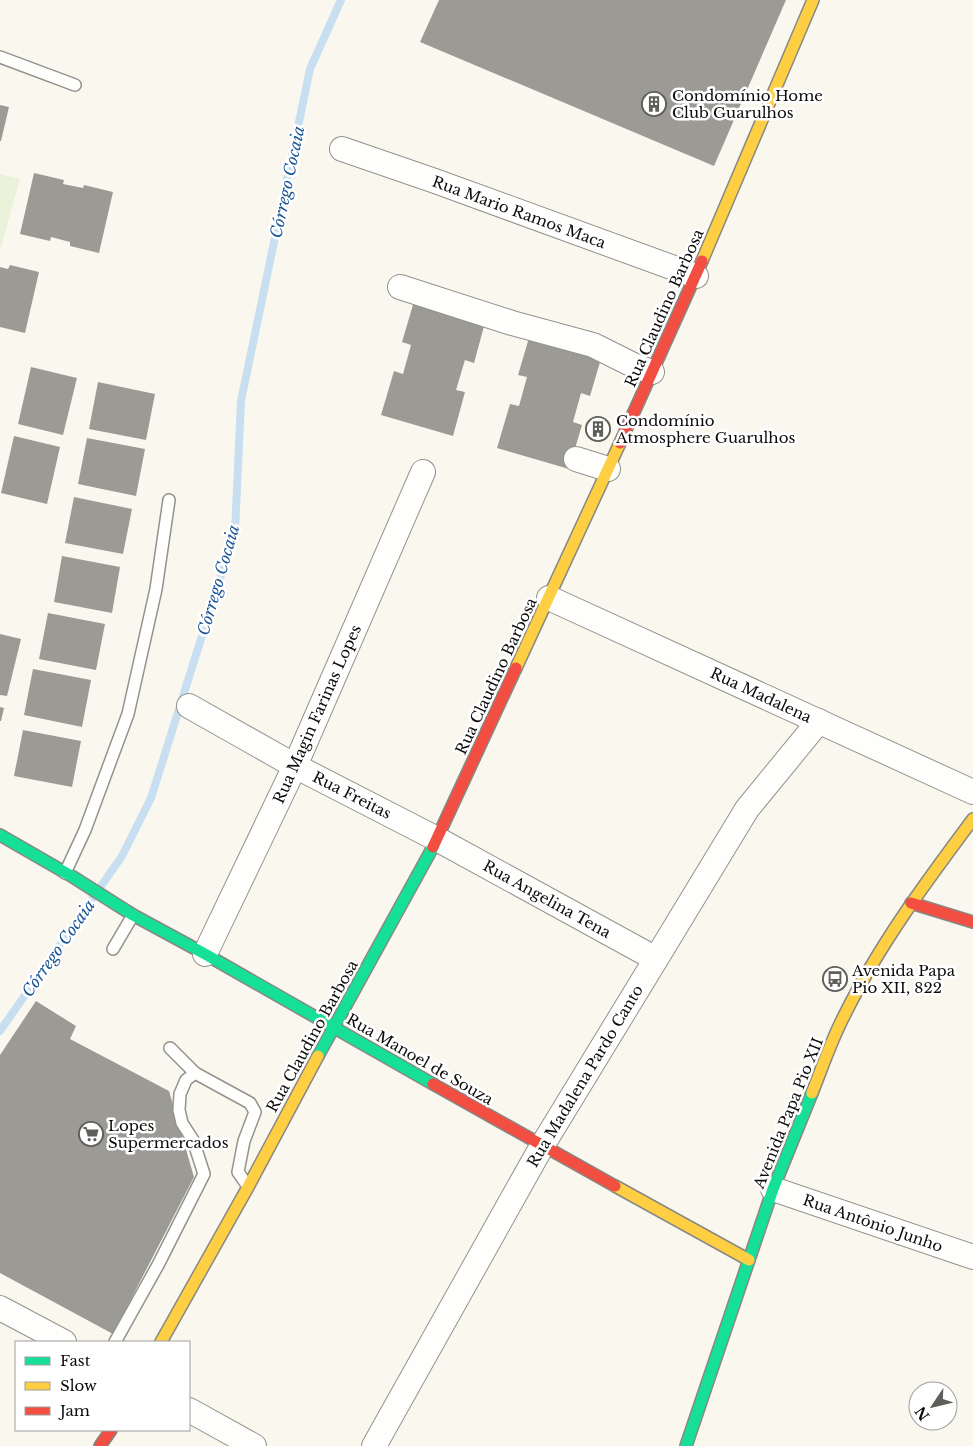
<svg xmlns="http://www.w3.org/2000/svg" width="973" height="1446" viewBox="0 0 973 1446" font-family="'Libre Baskerville',serif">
<rect width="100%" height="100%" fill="#faf8ee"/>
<!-- pitch -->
<polygon fill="#eaf2d9" points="0,174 20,179 0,251"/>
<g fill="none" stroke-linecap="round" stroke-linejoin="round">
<!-- stream -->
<polyline stroke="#c8dff2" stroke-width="8" points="0,1031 122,856 151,798 235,531 241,401 310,69 341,0"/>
</g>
<!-- building -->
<g fill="#9c9a95">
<polygon points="439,0 786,0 714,166 420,42"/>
<polygon points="0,105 9,107 1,141 0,141"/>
<polygon points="34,173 64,180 63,184 83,188 84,185 113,192 99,253 70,246 70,242 51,237 50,241 20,234"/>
<polygon points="10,265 39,272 25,333 0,327 0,267 8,269"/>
<polygon points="415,298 486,319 474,363 465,360 456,390 465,392 453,436 381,415 394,371 403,374 411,345 402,342"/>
<polygon points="531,331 603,352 590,396 581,393 573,422 582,425 569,469 497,448 510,404 519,406 527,377 518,375"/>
<polygon points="31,367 77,378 63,435 18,424"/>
<polygon points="98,382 155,394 146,440 89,429"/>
<polygon points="596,416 609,422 600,442 587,436"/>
<polygon points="14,436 60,447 47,504 1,493"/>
<polygon points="87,438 145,449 136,496 78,484"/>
<polygon points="74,497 132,509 123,554 65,543"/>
<polygon points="62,556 120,567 112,613 54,602"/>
<polygon points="48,613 105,624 96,670 39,659"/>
<polygon points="0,634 21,639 7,696 0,695"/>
<polygon points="33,669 91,680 82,727 24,715"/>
<polygon points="0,707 4,708 1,721 0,721"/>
<polygon points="23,730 81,741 72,787 14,776"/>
<polygon points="36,1001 76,1026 70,1039 169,1091 194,1177 113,1334 0,1273 0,1055"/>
</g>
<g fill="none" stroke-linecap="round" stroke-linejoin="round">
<defs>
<g id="lane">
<polyline points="0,57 75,85"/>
<polyline points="65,873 85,830 128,714 156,589 169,500"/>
<polyline points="113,949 133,915"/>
<polyline points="170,1048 195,1073 250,1103 255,1112 244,1141 238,1172 247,1185"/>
<polyline points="115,1342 158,1265 204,1174 193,1140 182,1123 179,1110 180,1094 186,1080 195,1073"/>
</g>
<g id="street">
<polyline points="342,149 435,181 696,276"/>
<polyline points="400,287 512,323 593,345 635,366 652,372"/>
<polyline points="576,459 608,469"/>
<polyline points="549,598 973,792"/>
<polyline points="189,706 295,766 437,839 656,959"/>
<polyline points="205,954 295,766 423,472"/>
<polyline points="773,1189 973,1257"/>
<polyline points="0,1308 64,1342"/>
<polyline points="189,1410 254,1446"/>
<polyline points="374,1446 542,1146 656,959 747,809 819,721"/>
</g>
<g id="fast">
<polyline points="0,835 73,877 133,915 205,954 433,1084"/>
<polyline points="318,1056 433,847"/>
<polyline points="686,1446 773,1189 812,1093"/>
</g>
<g id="slow">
<polyline points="702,261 813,0"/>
<polyline points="516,668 620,443"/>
<path d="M 812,1093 C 822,1068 831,1041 844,1016 C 879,945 926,882 973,819"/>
<polyline points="615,1186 749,1260"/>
<polyline points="161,1342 248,1187 318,1056"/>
</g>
<g id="jam">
<polyline points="620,443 702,261"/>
<polyline points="433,847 516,668"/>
<polyline points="911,903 973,922"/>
<polyline points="433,1084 615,1186"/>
<polyline points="100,1446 111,1430"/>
</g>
</defs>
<!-- lane casing -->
<use href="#lane" stroke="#93928d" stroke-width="14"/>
<!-- street casing -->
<use href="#street" stroke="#93928d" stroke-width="26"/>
<!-- fast casing -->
<use href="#fast" stroke="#898884" stroke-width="14"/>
<!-- slow casing -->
<use href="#slow" stroke="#898884" stroke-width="14"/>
<!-- jam casing -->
<use href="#jam" stroke="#898884" stroke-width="14"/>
<!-- lane -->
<use href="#lane" stroke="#fefefc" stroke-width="11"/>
<!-- street -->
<use href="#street" stroke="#fefefc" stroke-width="24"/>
<!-- fast -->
<use href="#fast" stroke="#16e098" stroke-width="11"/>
<!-- slow -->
<use href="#slow" stroke="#ffcf43" stroke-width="11"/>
<!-- jam -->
<use href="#jam" stroke="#f24e42" stroke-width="11"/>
</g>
<!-- icons -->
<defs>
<symbol id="building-ring" viewBox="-11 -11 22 22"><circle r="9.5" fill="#fff" stroke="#5f5e5a" stroke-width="1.5"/><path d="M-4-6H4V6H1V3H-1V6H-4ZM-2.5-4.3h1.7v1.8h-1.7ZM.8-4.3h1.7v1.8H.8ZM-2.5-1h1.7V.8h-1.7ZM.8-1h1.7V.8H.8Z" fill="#5f5e5a"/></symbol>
<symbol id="bus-ring" viewBox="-11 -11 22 22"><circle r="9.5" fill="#fff" stroke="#5f5e5a" stroke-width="1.5"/><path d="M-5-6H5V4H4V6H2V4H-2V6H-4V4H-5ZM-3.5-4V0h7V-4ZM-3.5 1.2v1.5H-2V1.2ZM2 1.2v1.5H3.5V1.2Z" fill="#5f5e5a"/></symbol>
<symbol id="supermarket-ring" viewBox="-11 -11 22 22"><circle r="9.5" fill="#fff" stroke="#5f5e5a" stroke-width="1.5"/><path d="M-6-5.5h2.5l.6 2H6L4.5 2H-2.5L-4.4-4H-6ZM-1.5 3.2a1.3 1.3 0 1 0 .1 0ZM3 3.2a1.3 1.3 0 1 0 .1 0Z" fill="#5f5e5a"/></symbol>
</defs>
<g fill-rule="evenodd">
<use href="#building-ring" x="640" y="90" width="28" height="28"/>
<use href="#building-ring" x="584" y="415" width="28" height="28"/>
<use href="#bus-ring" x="821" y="965" width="28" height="28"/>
<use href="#supermarket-ring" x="77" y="1120" width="28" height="28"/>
</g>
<g text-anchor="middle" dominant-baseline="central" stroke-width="5" stroke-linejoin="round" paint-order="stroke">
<!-- poi labels -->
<g font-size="15" fill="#0b0b0b" stroke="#fff" text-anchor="start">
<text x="672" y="95">Condomínio Home<tspan x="672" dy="17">Club Guarulhos</tspan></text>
<text x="616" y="420">Condomínio<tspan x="616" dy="17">Atmosphere Guarulhos</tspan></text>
<text x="852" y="970">Avenida Papa<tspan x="852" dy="17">Pio XII, 822</tspan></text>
<text x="108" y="1125">Lopes<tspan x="108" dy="17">Supermercados</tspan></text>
</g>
<!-- street labels -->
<g font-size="15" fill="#0b0b0b" stroke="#fff">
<text transform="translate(519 212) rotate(20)">Rua Mario Ramos Maca</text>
<text transform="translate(664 308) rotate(-66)">Rua Claudino Barbosa</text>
<text transform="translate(496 676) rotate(-65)">Rua Claudino Barbosa</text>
<text transform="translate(761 695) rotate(25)">Rua Madalena</text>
<text transform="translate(317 714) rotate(-66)">Rua Magin Farinas Lopes</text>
<text transform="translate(352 795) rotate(27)">Rua Freitas</text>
<text transform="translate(547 899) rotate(29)">Rua Angelina Tena</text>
<text transform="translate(312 1036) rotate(-61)">Rua Claudino Barbosa</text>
<text transform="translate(420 1059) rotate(30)">Rua Manoel de Souza</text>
<text transform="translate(585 1076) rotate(-59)">Rua Madalena Pardo Canto</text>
<text transform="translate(788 1113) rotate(-68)">Avenida Papa Pio XII</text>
<text transform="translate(873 1223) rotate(19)">Rua Antônio Junho</text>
</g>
<!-- water labels -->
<g font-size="16" font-style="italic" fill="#1b5596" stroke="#fff">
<text transform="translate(287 182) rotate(-78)">Córrego Cocaia</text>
<text transform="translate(218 580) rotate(-74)">Córrego Cocaia</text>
<text transform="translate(58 948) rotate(-55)">Córrego Cocaia</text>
</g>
</g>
<!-- legend -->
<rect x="15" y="1341" width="175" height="90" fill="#ffffff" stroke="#9d9d9d"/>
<rect x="25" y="1357" width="25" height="8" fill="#16e098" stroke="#9d9d9d"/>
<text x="60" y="1366" font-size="15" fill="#0b0b0b">Fast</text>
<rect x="25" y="1382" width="25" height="8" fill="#ffcf43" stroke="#9d9d9d"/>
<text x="60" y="1391" font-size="15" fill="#0b0b0b">Slow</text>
<rect x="25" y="1407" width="25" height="8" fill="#f24e42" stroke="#9d9d9d"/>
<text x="60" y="1416" font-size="15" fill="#0b0b0b">Jam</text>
<!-- north arrow -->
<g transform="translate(933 1406) rotate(235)"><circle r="24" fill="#ffffff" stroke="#9d9d9d"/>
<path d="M0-4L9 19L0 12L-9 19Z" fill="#5f5e5a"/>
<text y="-8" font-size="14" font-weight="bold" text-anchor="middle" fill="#0b0b0b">N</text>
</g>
</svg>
